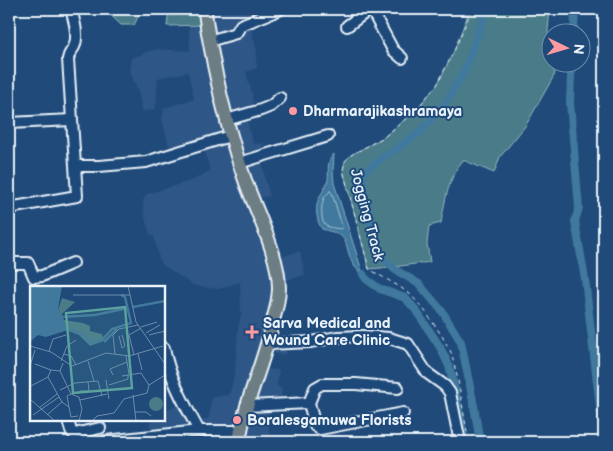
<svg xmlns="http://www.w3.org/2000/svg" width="613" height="451" viewBox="0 0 613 451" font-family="'Balsamiq Sans',sans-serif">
<rect width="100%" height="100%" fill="#1f4a7a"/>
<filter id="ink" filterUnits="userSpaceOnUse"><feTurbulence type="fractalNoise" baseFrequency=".02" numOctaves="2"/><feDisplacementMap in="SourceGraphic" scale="10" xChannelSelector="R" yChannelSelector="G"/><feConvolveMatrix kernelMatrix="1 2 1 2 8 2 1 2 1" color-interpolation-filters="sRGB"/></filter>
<g filter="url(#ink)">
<!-- built -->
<polygon fill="#2e5787" points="205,9 257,9 251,24 252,33 257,50 256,58 257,68 246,72 252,93 254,117 247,121 253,144 262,143 266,154 260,156 264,171 265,179 270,196 253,199 274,259 300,251 305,275 279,282 268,344 286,344 286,354 282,355 265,352 260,368 279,370 277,385 278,387 280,387 282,390 280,405 270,405 269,429 270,441 272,442 215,442 216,431 153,436 150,427 150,420 164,420 164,410 184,404 194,423 209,418 211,400 213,397 227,395 230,392 235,371 238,328 241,315 240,282 219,289 194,286 160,263 154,236 150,234 146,222 144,212 143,201 146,194 191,181 210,171 203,144 171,154 162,120 164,108 194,99 188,72 158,78 156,107 153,110 145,111 142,111 138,91 129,70 131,58 143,54 146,52 156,49 190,51 189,26 203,25"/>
<!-- green -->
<g fill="#4a7c88" stroke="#99b6c0">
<polygon points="104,9 142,9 134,25 121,25"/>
<polygon points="169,9 203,9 203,25 167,26"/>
<path d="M 470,9 L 550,9 L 548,31 L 550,62 L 552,63 L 555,74 L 526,125 L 500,157 L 494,173 L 463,160 C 448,178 445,201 441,223 L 429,226 L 427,244 L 430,262 L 393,267 L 369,269 L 343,170 L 345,161 L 351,155 L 384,137 L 415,111 L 437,85 L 454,51 Z"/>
</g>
<!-- water -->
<path fill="#41799d" stroke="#84a9c1" d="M 334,154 L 333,171 L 334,183 L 363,274 C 345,263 351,245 341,236 C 336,232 328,231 322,229 C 316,221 315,207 319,198 C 322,192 326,187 328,180 C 329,170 326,161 334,154 Z"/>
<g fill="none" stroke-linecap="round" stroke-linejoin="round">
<!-- shore -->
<path stroke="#a5c1d4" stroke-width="1" d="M 330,191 L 332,193 L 342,226 L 341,229 C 337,228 328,228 325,225 C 321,221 321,206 323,201 C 324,197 327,194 330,191 Z"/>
<!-- canal -->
<g stroke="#41799d" stroke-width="8">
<polyline points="574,32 575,9"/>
<polyline points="574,62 571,75 570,103 579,208 575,221 585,279 604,442"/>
<polyline points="363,274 366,279 380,289 405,298 415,309 440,347 449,366 455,390 464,435"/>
<polyline points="480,442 474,406 461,342 442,311 419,284 394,269 382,257 376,244 363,188 363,172 420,132 445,104 465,70 487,9"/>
</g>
<defs>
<g id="minor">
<polyline points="371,9 393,50 402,58"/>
<polyline points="347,26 370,9"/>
<polyline points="209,41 236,33 241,25 281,9"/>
<polyline points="226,120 261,110 271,106 280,98"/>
<polyline points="9,123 72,120"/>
<polyline points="239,163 328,136"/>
<polyline points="76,166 99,166 146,162 230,136"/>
<path d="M 9,208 L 77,196 L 68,59 C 69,53 71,52 74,47 C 79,36 74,20 71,9"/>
<polyline points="9,263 28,263 34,277 42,276 73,263"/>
<polyline points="268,344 311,342 337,337 363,336 389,338 408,344 427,373 445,386 450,393 460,442"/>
<path d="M 164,348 C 169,377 185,405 199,431"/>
<polyline points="398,388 356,384 322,384 315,388 309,403 315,426 320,429 403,413"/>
<polyline points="246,406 309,403"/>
<polyline points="68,420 71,431 74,434 100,428"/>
<polyline points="106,441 199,431 241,431"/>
</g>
<path id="major" d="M 205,9 C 206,28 211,47 214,65 C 222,105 232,144 246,183 C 257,213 279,256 279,288 C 279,300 275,313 272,325 C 263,366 245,400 239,442"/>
</defs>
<!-- minor casing -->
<use href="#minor" stroke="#e8f1f8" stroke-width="14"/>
<!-- major casing -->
<use href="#major" stroke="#e8f1f8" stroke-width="16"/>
<!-- path -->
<polyline stroke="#e8f1f8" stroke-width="1" stroke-dasharray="4 4" stroke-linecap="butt" points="467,432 458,380 451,352 442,336 425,311 411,295 400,287 369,269 343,170 345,161 351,155 384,137 415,111 437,85 454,51 472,9"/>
<!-- minor -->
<use href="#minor" stroke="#1f4a7a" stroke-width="10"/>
<!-- major -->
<use href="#major" stroke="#6d7d84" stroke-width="12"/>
</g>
</g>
<!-- markers -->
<g fill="#ff9aa2" stroke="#1f4a7a" stroke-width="2">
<circle cx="293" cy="111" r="5"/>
<path d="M249.5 324.5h5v5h5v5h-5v5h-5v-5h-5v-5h5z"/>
<circle cx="237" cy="420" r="5"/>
</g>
<g text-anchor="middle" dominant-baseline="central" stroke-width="4" stroke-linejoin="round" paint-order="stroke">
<!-- poi labels -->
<g font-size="15" font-weight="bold" fill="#e8f1f8" stroke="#1f4a7a" text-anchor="start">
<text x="303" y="111">Dharmarajikashramaya</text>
<text x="263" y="323">Sarva Medical and<tspan x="263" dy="17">Wound Care Clinic</tspan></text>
<text x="247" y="420">Boralesgamuwa Florists</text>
</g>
<!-- street labels -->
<g font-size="15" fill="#e8f1f8" stroke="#1f4a7a">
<text transform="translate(367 215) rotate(75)">Jogging Track</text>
</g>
</g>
<!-- overview -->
<g transform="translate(30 286)">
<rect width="135" height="135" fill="#1f4a7a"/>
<path d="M 32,12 L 45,16 L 32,28 L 34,34 L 53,37 L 60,40 L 60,45 L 72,48 L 74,55 L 60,60 L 49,49 L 38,45 L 28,24 ZM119 118a7 7 0 1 1 14 0a7 7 0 1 1-14 0Z" fill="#4a7c88"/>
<path d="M 0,0 L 32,0 L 28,23 L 38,44 L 16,51 L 8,49 L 1,55 Z" fill="#41799d"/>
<path fill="none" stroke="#41799d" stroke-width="2.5" d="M 103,21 L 135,15M 31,31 L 65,29 L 98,22M 38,43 L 51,47 L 61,57 L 72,54 L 82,43 L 101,37 L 95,11 L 91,9M 74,56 L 87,43"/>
<path fill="none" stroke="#6f8dac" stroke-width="1" d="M 98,0 L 106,36 L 135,78M 43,9 L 100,9M 111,41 L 127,36M 116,47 L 130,39M 119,49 L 135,45M 89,50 L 92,62 L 95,60 L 92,49M 0,60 L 21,66 L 42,80 L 76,67 L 99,70 L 133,60M 19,65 L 23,53 L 36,49M 34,68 L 41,70 L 46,79M 85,68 L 83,49 L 89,43 L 108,39M 108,68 L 112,84M 104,69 L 99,49 L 111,42M 96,70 L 99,88M 31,75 L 37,60 L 46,54M 58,75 L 64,95M 33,77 L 30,85 L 21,84 L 18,91 L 32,116 L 39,121 L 41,131 L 48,130M 5,78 L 21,84M 0,80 L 5,64M 30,85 L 41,108 L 37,110 L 39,121M 83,89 L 80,83 L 97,76M 92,90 L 111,87 L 119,99M 76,94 L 79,113M 0,98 L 1,100 L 18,91M 79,99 L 98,93 L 98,89M 30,104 L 45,97 L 68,95 L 72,110M 41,108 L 49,111 L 52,123 L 49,135M 48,108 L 50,105 L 59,105 L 58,96M 103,109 L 106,135M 0,113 L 25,135M 50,114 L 77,108M 9,122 L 27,108M 105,126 L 116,126 L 121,130M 3,129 L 29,111M 17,129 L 32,116M 62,135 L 67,130 L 84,127 L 94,113 L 117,107 L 119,99 L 135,89"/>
<path fill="#5ba19e" fill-opacity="0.15" stroke="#5ba19e" stroke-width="2.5" d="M 95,21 L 102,102 L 43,107 L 36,27 Z"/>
<rect width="135" height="135" fill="none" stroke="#e8f1f8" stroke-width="2.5"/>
</g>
<!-- margin -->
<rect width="613" height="451" fill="none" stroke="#1f4a7a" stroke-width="30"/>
<rect x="15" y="15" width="583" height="421" fill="none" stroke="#e8f1f8" stroke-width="2" filter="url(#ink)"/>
<!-- north arrow -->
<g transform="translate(566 48) rotate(95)"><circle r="24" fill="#1f4a7a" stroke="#6f8dac"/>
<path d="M0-4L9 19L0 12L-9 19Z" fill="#ff9aa2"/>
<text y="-8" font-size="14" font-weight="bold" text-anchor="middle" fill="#e8f1f8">N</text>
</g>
</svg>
